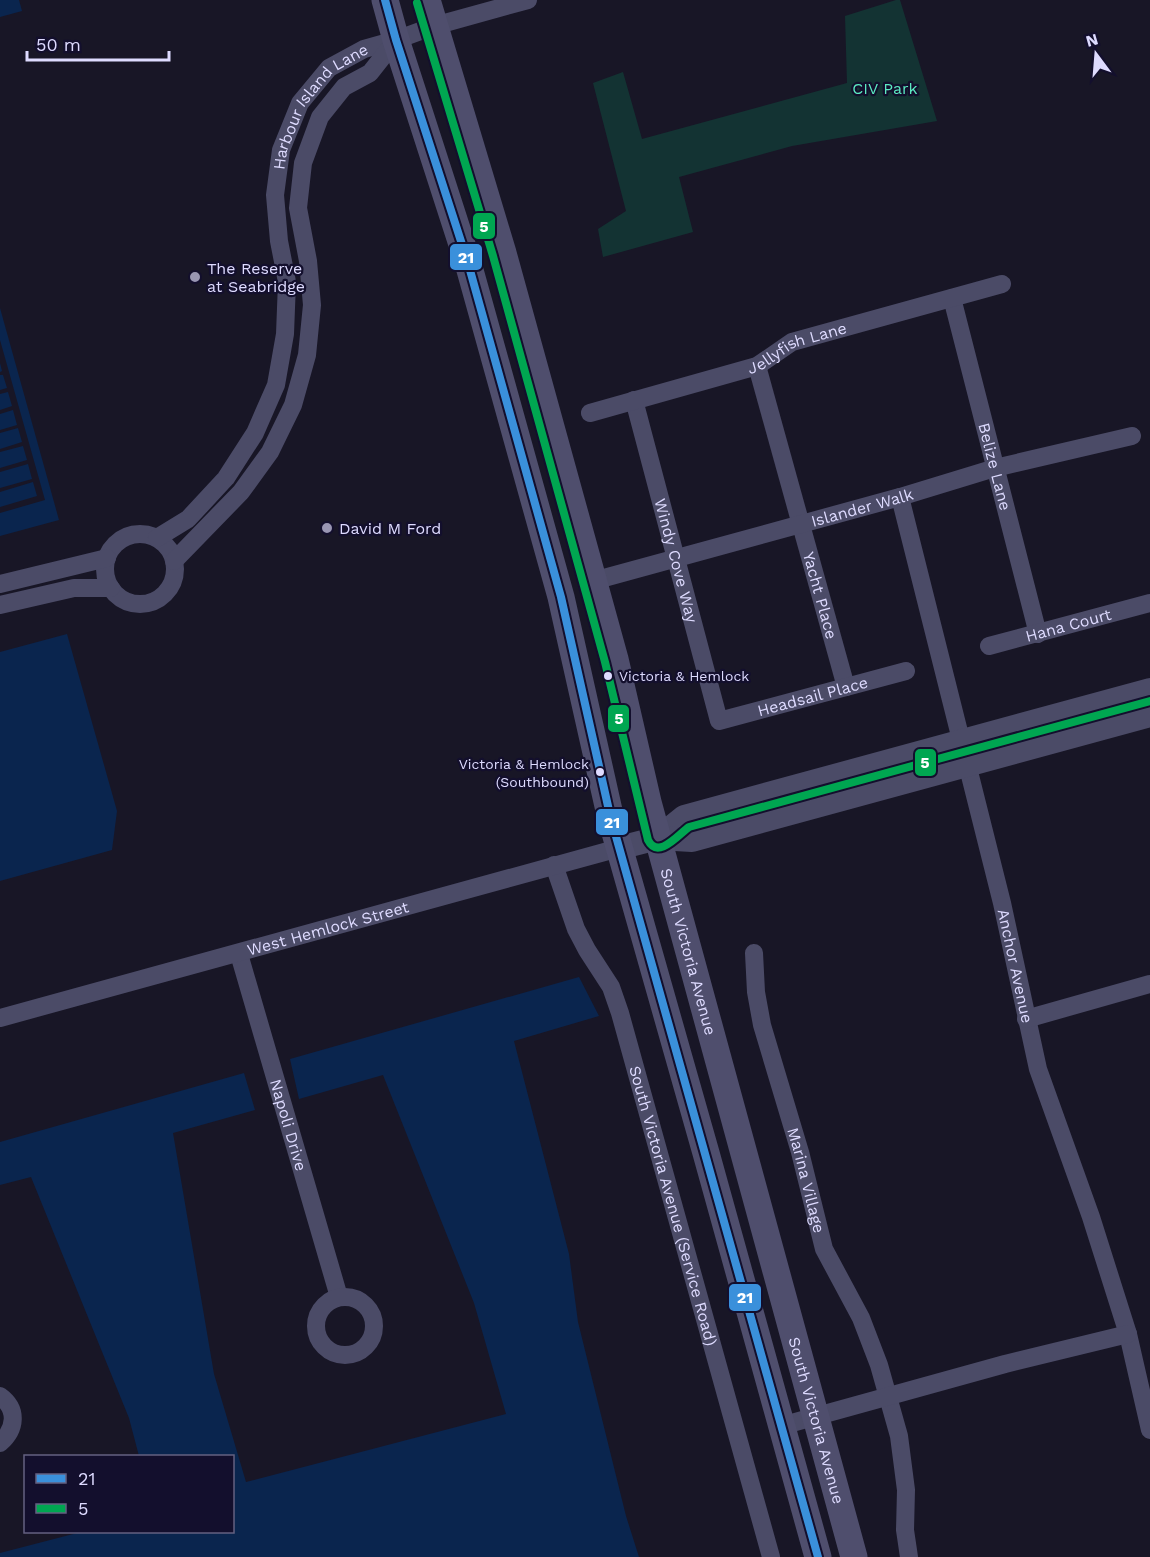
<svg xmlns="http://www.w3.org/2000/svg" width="1150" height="1557" viewBox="0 0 1150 1557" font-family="'Work Sans',sans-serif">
<rect width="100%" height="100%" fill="#181626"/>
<!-- green -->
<polygon fill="#133333" points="896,0 900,0 937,121 792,146 679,177 693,232 603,257 598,229 626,211 593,83 623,72 642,139 847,83 845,16"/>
<!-- water -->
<g fill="#0a254e">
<polygon points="0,0 19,0 22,11 0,17"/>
<polygon points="0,308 59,520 0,536"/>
<polygon points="67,634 117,811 112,850 0,881 0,652"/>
<polygon points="579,977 599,1016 514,1041 569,1254 578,1322 626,1516 639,1557 0,1557 0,1553 81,1532 232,1532 232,1456 139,1456 129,1418 31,1177 0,1185 0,1142 244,1073 255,1110 173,1133 214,1374 246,1482 506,1414 474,1303 383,1075 299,1099 290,1059"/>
</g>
<!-- pier -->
<polygon fill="#181626" points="0,340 45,500 0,513 0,507 37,496 33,482 0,492 0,488 32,479 28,464 0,472 0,468 27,460 23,446 0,452 0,449 22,442 18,428 0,433 0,430 17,425 13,410 0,414 0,410 12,406 8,392 0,394 0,390 7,388 3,375 0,375 0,372 2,371 0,363"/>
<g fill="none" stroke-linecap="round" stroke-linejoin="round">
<!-- minor -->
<g stroke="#4b4b67" stroke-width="18">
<path id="s1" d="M 952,298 L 1038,634"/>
<path id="s2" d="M 757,366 L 846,687"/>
<path id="s3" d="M 634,400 L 719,721 L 906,671"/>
<path id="s4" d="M 590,413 L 757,366 L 792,342 L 1002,284"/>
<path id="s5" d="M 900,497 L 1002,903 L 1038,1069 L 1091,1217 L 1128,1334 L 1150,1430"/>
<circle cx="140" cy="569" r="35"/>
<path id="s6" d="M 157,538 L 188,519 L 226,478 L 255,433 L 276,385 L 285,334 L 287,282 L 279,241 L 275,195 L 281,150 L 300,103 L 329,68 L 364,49 L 396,40 L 434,26 L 528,0"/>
<polyline points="174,561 241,492 270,452 293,405 307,355 312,305 308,261 298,208 303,163 320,117 344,87 370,73 396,40"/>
<path id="s7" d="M 593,581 L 900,497 L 995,468 L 1132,436"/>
<polyline points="0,584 107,558"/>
<polyline points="0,605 74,588 111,588"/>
<path id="s8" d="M 989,646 L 1150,603"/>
<path id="s9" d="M 554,865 L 576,929 L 587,950 L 611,987 L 620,1013 L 771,1557"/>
<path id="s10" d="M 754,953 L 756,992 L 762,1025 L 800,1152 L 824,1249 L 861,1318 L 879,1365 L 899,1436 L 906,1490 L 905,1530 L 909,1557"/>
<path id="s11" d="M 239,954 L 339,1297"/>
<path id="s12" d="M 0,1018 L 619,848"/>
<polyline points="1026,1019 1150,984"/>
<circle cx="345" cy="1326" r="29"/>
<path d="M 0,1396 C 18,1409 16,1429 0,1443"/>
<polyline points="781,1426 1005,1364 1128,1334"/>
</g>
<!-- tertiary -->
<g stroke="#4b4b67" stroke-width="24">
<polyline points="658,838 684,817 1150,690"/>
<polyline points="619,848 658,838 692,840 1150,715"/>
</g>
<!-- secondary -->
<g stroke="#4f4e6d" stroke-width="27">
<polyline points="385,0 396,40 468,263 561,597 610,815 706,1153 818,1557"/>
<path id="s13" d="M 427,0 L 503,253 L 615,659 L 648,802 L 854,1557"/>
</g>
<defs>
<polyline id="bus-1" points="385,0 396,40 468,263 561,597 610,815 818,1557"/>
<path id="bus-2" d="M 417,3 L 493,256 L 605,662 L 648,840 C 658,860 678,835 689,827 L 1150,701"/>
</defs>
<!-- bus-1 casing -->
<use href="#bus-1" stroke="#130f2d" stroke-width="12"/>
<!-- bus-2 casing -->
<use href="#bus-2" stroke="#130f2d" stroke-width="12"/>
<!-- bus-1 -->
<use href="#bus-1" stroke="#3a90db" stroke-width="8"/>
<!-- bus-2 -->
<use href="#bus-2" stroke="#00a651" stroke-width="8"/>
</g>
<!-- markers -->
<g fill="#9996b3" stroke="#130f2d" stroke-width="2">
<circle cx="195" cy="277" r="6"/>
<circle cx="327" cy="528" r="6"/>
</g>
<g fill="#dedbff" stroke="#130f2d" stroke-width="2">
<circle cx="608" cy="676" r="5"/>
<circle cx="600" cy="772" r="5"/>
</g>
<g text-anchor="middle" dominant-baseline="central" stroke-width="4.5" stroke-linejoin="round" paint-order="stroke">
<!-- bus labels -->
<g font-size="14" fill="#dedbff" stroke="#130f2d" text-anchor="start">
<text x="619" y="676">Victoria &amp; Hemlock</text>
<text x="589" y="764" text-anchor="end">Victoria &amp; Hemlock<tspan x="589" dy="18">(Southbound)</tspan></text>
</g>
<!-- park labels -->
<g font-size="16" fill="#5ceac2" stroke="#130f2d">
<text x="885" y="88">CIV Park</text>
</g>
<!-- street labels -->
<g font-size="16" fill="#dedbff" stroke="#130f2d">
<text stroke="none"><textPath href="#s6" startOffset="495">Harbour Island Lane</textPath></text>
<text stroke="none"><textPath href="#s4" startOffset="218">Jellyfish Lane</textPath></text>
<text stroke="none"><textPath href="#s1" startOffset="174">Belize Lane</textPath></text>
<text stroke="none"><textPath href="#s7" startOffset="279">Islander Walk</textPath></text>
<text stroke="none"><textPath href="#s3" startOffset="166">Windy Cove Way</textPath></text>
<text stroke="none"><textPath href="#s2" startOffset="238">Yacht Place</textPath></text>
<text stroke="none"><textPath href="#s8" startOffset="82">Hana Court</textPath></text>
<text stroke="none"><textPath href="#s3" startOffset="429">Headsail Place</textPath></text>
<text stroke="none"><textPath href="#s12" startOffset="340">West Hemlock Street</textPath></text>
<text stroke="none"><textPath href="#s13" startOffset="987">South Victoria Avenue</textPath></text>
<text stroke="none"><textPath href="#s5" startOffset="483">Anchor Avenue</textPath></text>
<text stroke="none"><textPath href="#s11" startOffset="178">Napoli Drive</textPath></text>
<text stroke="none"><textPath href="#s10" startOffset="234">Marina Village</textPath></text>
<text stroke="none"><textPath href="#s9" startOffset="363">South Victoria Avenue (Service Road)</textPath></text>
<text stroke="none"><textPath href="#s13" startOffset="1473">South Victoria Avenue</textPath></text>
</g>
<!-- poi labels -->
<g font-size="16" fill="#dedbff" stroke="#130f2d" text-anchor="start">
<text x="207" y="268">The Reserve<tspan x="207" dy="18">at Seabridge</tspan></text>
<text x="339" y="528">David M Ford</text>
</g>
</g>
<g stroke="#130f2d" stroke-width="2">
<rect x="472" y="212" width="24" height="28" rx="6" fill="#00a651"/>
<rect x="449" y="243" width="34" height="28" rx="6" fill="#3a90db"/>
<rect x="607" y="704" width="23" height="29" rx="6" fill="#00a651"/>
<rect x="914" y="748" width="23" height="29" rx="6" fill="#00a651"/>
<rect x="595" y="808" width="34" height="28" rx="6" fill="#3a90db"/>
<rect x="728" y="1283" width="34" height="29" rx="6" fill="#3a90db"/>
</g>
<g font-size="16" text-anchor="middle" font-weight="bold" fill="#fff">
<text x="484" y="232">5</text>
<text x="466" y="263">21</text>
<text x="619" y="724">5</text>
<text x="925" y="768">5</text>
<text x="612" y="828">21</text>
<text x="745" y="1303">21</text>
</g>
<!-- legend -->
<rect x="24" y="1455" width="210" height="78" fill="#130f2d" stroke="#646181" stroke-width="1.5"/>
<rect x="36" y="1474" width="30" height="9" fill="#3a90db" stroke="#646181" stroke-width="1.5"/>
<text x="78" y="1485" font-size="18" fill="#dedbff">21</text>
<rect x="36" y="1504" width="30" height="9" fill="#00a651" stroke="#646181" stroke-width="1.5"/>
<text x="78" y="1515" font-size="18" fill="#dedbff">5</text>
<!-- north arrow -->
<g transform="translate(1096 54) rotate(344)" stroke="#130f2d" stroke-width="4.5" paint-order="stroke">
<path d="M0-4.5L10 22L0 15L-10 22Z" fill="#dedbff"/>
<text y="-9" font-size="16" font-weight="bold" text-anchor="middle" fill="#dedbff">N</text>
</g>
<!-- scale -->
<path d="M27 51v9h142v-9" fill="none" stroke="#dedbff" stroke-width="3"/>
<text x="36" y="51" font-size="18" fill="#dedbff" stroke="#130f2d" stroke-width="4.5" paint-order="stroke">50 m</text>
</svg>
